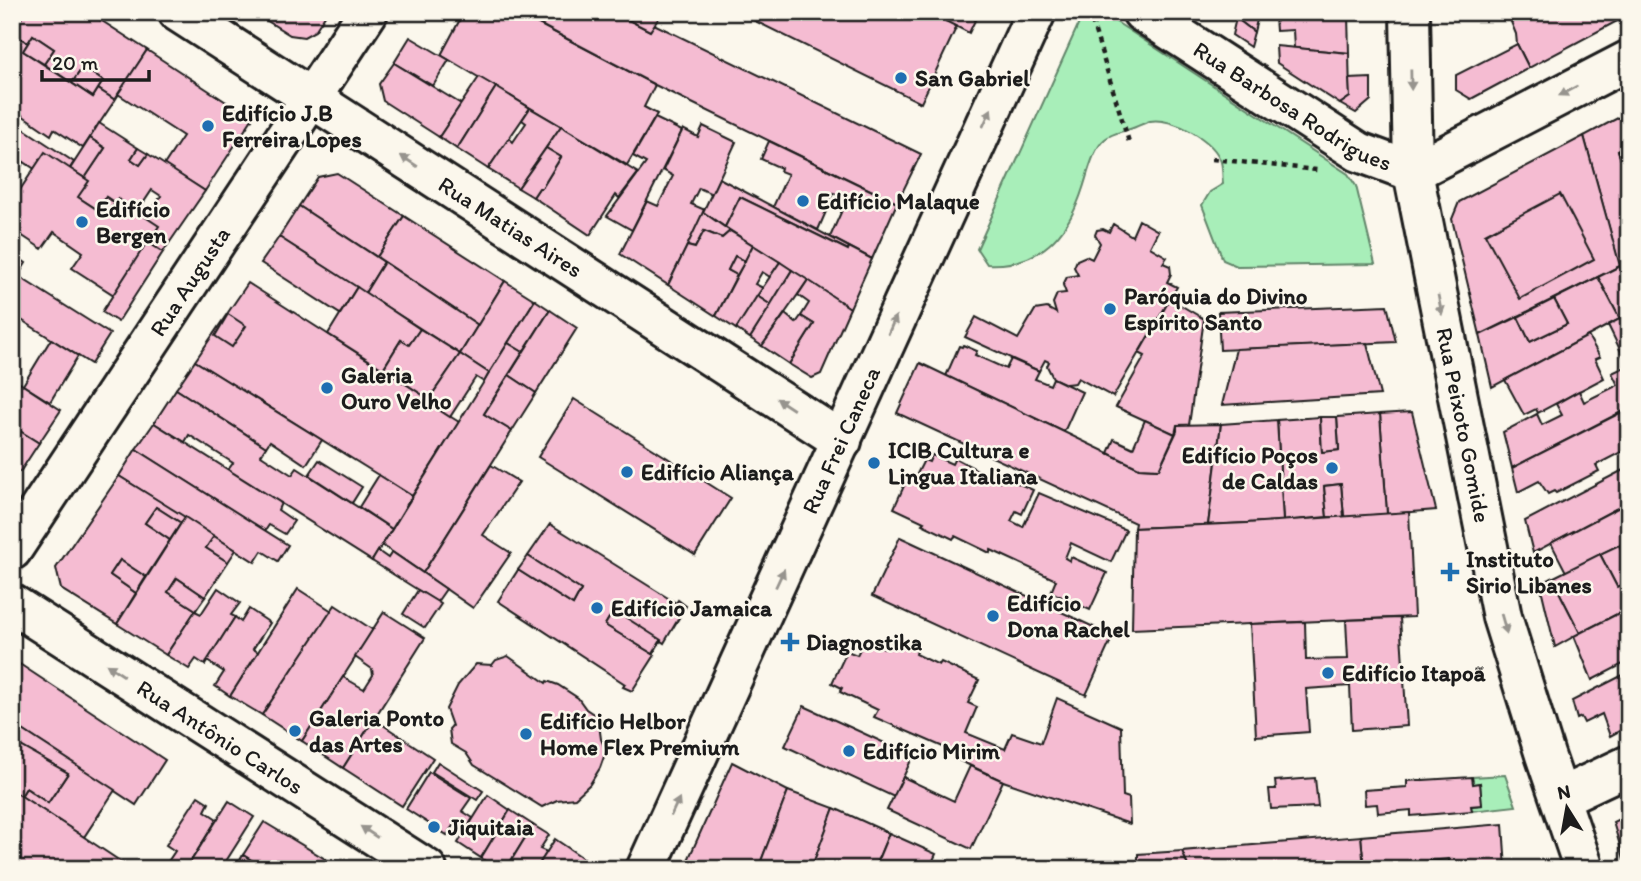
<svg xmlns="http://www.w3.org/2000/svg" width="1641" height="881" viewBox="0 0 1641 881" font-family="Itim,sans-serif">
<rect width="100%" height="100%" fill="#fbf7ec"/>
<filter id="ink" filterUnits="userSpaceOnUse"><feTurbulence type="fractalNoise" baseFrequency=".0143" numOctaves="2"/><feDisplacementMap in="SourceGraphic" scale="14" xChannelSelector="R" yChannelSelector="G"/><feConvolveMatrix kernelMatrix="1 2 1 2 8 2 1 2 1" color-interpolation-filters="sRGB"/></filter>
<g filter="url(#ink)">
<!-- green -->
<g fill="#a8eeb9" stroke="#62856a" stroke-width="2">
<path d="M 1084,12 L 1101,12 L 1348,174 L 1356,186 L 1375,264 L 1237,266 L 1223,260 L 1202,205 L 1210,192 L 1223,184 C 1222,177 1223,169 1221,162 C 1214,140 1173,117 1150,121 C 1144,123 1137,127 1130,129 C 1122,132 1112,133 1105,139 C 1093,149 1088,173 1083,188 C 1068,235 1040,267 987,264 L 977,249 Z"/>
<polygon points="1505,775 1516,806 1472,811 1471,806 1482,805 1480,783 1473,784 1472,777"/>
</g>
<!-- building -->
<g fill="#f5bcd2" stroke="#1c1c1c" stroke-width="2" fill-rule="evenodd">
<polygon points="12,12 25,12 12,31"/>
<polygon points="25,12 88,12 147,50 115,100 98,89 103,81 83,67 72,83 44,64 54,49 33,35 28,43 12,33"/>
<polygon points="253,12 327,12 315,31 304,37 290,35"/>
<polygon points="464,12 516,12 655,85 644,107 657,114 627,165 441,55"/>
<polygon points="516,12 613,12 650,31 654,24 921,154 897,203 655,85"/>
<polygon points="613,12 663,12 650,31"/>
<polygon points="737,12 928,12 957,26 921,103"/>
<polygon points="928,12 979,12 969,33"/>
<polygon points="1238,12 1247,12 1258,16 1254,32 1236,18"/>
<polygon points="1275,12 1348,12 1348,16 1275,17"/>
<polygon points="1531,12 1618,12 1621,19 1529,68 1517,44 1516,34 1511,22"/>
<polygon points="1348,16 1349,53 1294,48 1293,30 1276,31 1275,17"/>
<polygon points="1236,18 1254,32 1250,47 1232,35"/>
<polygon points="12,33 28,43 23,51 93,97 98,89 115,100 83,148 54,129 51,135 16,111 19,106 12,101"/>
<polygon points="33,35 54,49 44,64 23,51"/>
<polygon points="410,37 449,60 433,86 394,63"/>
<polygon points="1517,44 1529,68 1471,99 1456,90 1456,75"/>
<polygon points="1276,46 1349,53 1350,97 1340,104 1277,63"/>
<polygon points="147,50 252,119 205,191 164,165 183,136 118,94"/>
<polygon points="394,63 461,104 439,137 383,101 379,84"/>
<polygon points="83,67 103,81 93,97 72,83"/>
<polygon points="479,77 496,87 457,149 439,137"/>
<polygon points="1371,78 1371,100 1356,113 1340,104 1350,97 1349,79"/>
<polygon points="496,87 530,108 488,169 457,149"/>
<polygon points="530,108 561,126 518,188 488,169 509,138 513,142 526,123 522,120"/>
<polygon points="1629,112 1629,144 1618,150 1629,187 1629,300 1584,136"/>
<polygon points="655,118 682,131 632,230 607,216 646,163 633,156"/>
<polygon points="12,121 74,162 59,185 12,154"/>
<path d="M 99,123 L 138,148 L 131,159 L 140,165 L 148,154 L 205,191 L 163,252 L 106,215 L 115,203 L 106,197 L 98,210 L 59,185 L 70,169 L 85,178 L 105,148 L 90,138 ZM 152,190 L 161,196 L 151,211 L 142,205 Z"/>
<polygon points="561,126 638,173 619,198 616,195 590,235 533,197 539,188 542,188 561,157 546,148"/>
<polygon points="703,126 736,142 712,194 699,188 691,204 705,210 668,285 620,254 647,201 658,206 673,176 663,170 683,129 698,137"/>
<polygon points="1584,136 1620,266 1480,335 1452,219 1459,202"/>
<polygon points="90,138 105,148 85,178 70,169"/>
<polygon points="769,141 897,203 872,259 830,237 847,199 834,193 818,230 773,207 788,174 780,171 781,168 761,159"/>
<polygon points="1629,144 1629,187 1618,150"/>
<polygon points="138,148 148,154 140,165 131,159"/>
<polygon points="546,148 561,157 542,188 539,188 533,197 518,188"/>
<polygon points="45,152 89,181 78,197 107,216 118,199 159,226 114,295 72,268 83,252 54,232 42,249 12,229 12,202"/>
<polygon points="12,154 24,162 12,181"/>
<polygon points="337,173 404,216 377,257 299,206 318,177"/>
<polygon points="719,178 849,247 848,250 740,197 725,227 703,212"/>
<polygon points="1560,194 1594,259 1520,299 1485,234"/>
<polygon points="106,197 115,203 106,215 98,210"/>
<polygon points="740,197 848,250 849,247 872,259 850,308 725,227"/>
<polygon points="299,206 384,262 365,293 279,237"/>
<polygon points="703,212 730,231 722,238 704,231 695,248 687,246"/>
<polygon points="404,216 505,281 478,325 377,257"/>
<polygon points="1139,220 1158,231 1150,247 1167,257 1163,263 1170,266 1171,274 1167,282 1177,287 1113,397 1078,378 1075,383 1066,384 1053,378 1047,366 1049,362 1045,360 1039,371 965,337 976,317 1018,339 1035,310 1047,308 1056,313 1053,303 1057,294 1066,293 1063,285 1067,277 1078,275 1074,267 1077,260 1086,256 1092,259 1100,243 1095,235 1097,230 1103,229 1109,232 1113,224 1132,236"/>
<polygon points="704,231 722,238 730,231 753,245 745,261 735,256 728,270 737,275 716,316 668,285 687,246 695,248"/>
<polygon points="279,237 357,287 340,314 261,263"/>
<polygon points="147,242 163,252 118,322 102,312"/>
<polygon points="753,245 780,262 770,277 762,272 755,284 763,288 736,329 716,316"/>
<polygon points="12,253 26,263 18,276 110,334 91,364 12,314"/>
<polygon points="735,256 745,261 737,275 728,270"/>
<polygon points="384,262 478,325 460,354 365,293"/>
<polygon points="780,262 792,270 771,305 757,296"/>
<polygon points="1620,266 1629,300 1629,314 1620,319 1598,277"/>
<polygon points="792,270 808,280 762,346 750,338"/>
<polygon points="1598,277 1620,319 1492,387 1480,335 1518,317 1530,342 1567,324 1554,299"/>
<polygon points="808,280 850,308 821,374 812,378 789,364 814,324 801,316 809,303 798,295"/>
<polygon points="505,281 535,300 489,373 460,354"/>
<polygon points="248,283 429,399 427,402 459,422 412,496 195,361"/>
<polygon points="357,287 420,329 409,345 401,340 383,369 328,334"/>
<polygon points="757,296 771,305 750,338 736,329"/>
<polygon points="1170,299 1204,319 1189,425 1177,425 1175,434 1116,407 1145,356 1139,353"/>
<polygon points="1554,299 1567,324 1530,342 1518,317"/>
<polygon points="535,300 550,310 523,352 508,343"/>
<polygon points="1387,305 1396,342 1220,350 1218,312"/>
<polygon points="550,310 577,328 536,393 509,375"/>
<polygon points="228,314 246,326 232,347 215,336"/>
<polygon points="785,314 796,323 801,316 814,324 789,364 762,346"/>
<polygon points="1629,314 1629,365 1628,366 1608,325"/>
<polygon points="420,329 460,354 429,399 383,369 401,340 409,345"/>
<polygon points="1588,336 1600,357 1595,359 1604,378 1538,413 1536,409 1524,415 1505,380"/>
<polygon points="51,339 78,356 50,402 23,385"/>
<polygon points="508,343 523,352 484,414 512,431 423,573 382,545"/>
<polygon points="1367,343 1380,395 1222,405 1236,349"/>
<polygon points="963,345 977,351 975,355 1006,369 1011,359 1039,371 1035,379 1050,385 1053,378 1082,392 1064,432 946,376 959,346 962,347"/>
<polygon points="460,354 489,373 484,382 476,377 450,417 427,402"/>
<polygon points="195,361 322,440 306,465 270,441 266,447 176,389"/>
<polygon points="920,363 1139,468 1159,469 1177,431 1177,425 1221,424 1208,525 1134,528 1135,523 897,413"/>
<polygon points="1629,365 1629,408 1512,468 1503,432 1537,414 1542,425 1562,415 1556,404 1579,391 1584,402 1618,385 1612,373"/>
<polygon points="509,375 536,393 512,431 484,414"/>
<polygon points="12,378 61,410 39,443 12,426"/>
<polygon points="176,389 266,447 261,455 292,475 297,468 392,529 372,561 228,470 233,463 189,435 185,442 154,423"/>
<polygon points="574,399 731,498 695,555 538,457"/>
<polygon points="1626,410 1629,416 1629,448 1596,465 1599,471 1556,493 1554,491 1548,494 1539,481 1518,492 1512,468"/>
<polygon points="1412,412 1436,510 1387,514 1380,414"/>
<polygon points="1380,414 1387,514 1344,517 1341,484 1324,486 1327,517 1283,521 1277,420 1320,417 1322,452 1339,450 1337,417"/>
<polygon points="1320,417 1337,417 1339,450 1322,452"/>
<polygon points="1145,420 1175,434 1159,469 1139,468 1108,453 1114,439 1133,448"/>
<polygon points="1277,420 1283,521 1208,525 1221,424"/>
<polygon points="154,423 281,503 278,510 294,521 285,534 269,525 265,531 136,449"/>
<polygon points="12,426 39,443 20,472 12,468"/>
<polygon points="136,449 288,545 278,561 262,551 255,562 119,476"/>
<polygon points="932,455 952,464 955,458 1000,482 1002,476 1033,490 1022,514 1016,511 1011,521 1023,527 1039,493 1126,530 1111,562 1071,543 1065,558 1070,561 1071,557 1107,573 1090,610 1051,592 1056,580 991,550 990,553 955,536 953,539 922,524 924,522 894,508 908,477 914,480 924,460 929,462"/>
<polygon points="319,460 362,487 352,503 309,475"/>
<polygon points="491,465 519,482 483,535 511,553 473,608 423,573"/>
<polygon points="1629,467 1629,502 1533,553 1525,521"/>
<polygon points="379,475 412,496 392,529 359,507"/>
<polygon points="119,476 185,517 181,523 156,507 145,523 170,540 146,577 120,560 110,575 136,593 117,624 61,589 56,568"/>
<polygon points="1341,484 1344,517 1327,517 1324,486"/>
<polygon points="1629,502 1629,540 1566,572 1551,543"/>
<polygon points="156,507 181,523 170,540 145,523"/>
<polygon points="1409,512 1414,617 1132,629 1134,528 1247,523"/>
<polygon points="185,517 214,536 206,548 228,562 205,597 177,578 168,592 196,610 166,655 117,624"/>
<polygon points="550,524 676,603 678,600 686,606 664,643 614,610 605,625 655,655 632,691 623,687 625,684 498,601 518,570 573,605 581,590 528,556"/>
<polygon points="214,536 236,550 228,562 206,548"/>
<polygon points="900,537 1113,636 1086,695 872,596"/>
<polygon points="1629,540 1629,564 1619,545"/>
<polygon points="1619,545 1629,564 1629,581 1617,587 1600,554"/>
<polygon points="378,551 388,558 392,552 446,589 437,602 372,561"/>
<polygon points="1600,554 1617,587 1629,581 1629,608 1580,633 1552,578"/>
<polygon points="528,556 581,590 573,605 518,570"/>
<polygon points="120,560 146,577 136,593 110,575"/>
<polygon points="177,578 205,597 196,610 168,592"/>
<polygon points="1552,578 1580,633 1555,647 1540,584"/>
<polygon points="218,588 240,603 231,615 235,617 205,665 196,659 189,669 166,655 195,611 201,614"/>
<polygon points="298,589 332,611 262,715 230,696"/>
<polygon points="418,590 441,604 425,628 403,614"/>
<polygon points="335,605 373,630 302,741 262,715"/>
<polygon points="1629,608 1629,661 1592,680 1574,636"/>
<polygon points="249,609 270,623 253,649 258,652 230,696 215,686 224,672 207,661 235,617 241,622"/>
<polygon points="614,610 661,640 653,654 605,625"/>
<polygon points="384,612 425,638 343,768 302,741 343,677 364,689 373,675 372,669 355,657"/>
<polygon points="1400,618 1407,726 1352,730 1350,686 1306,689 1309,732 1256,736 1250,624 1305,622 1306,660 1348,659 1346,620"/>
<polygon points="865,639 886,649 891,639 917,651 916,654 939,665 941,662 979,680 968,703 977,707 966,733 1005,749 1012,733 1041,743 1057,698 1121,727 1123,796 1129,798 1130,824 1003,781 954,758 957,753 874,717 878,710 840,692 842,688 832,683 847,651 857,655"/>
<polygon points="508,656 546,683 547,681 558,685 578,698 586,709 598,717 601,739 606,751 600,768 590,784 575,798 557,800 542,807 474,765 466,753 451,744 449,729 452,726 446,709 458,685 476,664 492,665 496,660"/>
<polygon points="12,659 165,760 136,805 12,723"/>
<polygon points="1629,672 1629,726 1610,736 1602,714 1584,723 1581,717 1577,719 1572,701"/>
<polygon points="804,706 913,756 894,797 785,746"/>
<polygon points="374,719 433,758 402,806 343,768"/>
<polygon points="12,723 115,790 84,837 21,796 26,788 48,803 68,773 12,741"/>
<polygon points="12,741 68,773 48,803 26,788 21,796 12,790"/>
<polygon points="438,762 483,791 477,800 432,772"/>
<polygon points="732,762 788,791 758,869 684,869"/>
<polygon points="970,766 1003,781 971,849 887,810 903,777 954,801"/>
<polygon points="429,772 471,798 462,811 473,818 467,828 456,821 447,835 406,809"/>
<polygon points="1472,777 1473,784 1480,783 1482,805 1471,806 1472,811 1411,816 1411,810 1378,813 1377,804 1365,805 1364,790 1407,787 1407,781"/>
<polygon points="1315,778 1318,807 1271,809 1269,789 1276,789 1275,781"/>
<polygon points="12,790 84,837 132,869 12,869"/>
<polygon points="788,791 834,808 811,869 758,869"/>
<polygon points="488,795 510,810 481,858 458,843"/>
<polygon points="198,796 209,803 205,811 217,819 186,869 163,869 175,851 166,845"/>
<polygon points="229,801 254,817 221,869 186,869"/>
<polygon points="834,808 889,833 874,869 811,869"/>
<polygon points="510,810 533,825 506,869 498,869 481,858"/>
<polygon points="1629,814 1629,869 1627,869 1613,822"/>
<polygon points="264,822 335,865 333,869 266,869 243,855"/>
<polygon points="1503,824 1506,869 1449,869 1449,859 1418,862 1419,869 1364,869 1361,836"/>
<polygon points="533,825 549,835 540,849 547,852 536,869 506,869"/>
<polygon points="889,833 936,854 929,869 874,869"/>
<polygon points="1361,836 1364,869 1189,869 1182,851"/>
<polygon points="555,839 595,866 593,869 536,869"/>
<polygon points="1182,851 1189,869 1138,869 1138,854"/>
<polygon points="243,855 266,869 235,869"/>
</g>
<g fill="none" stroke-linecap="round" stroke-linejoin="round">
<defs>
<g id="minor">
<path id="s1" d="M 178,12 L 842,441"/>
<path id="s2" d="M 1142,12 L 1359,152 L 1413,172 L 1629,60"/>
<path id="s3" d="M 1410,12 L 1413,172 L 1502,617 L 1545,755 L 1584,869"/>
<path id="s4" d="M 12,604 L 427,869"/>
<polyline points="1561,797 1629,765"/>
<path id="s5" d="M 646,869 C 777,584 904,297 1036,12"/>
</g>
<g id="major">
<path id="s6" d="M 12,550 L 368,12"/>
</g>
</defs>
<!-- minor casing -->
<use href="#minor" stroke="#1c1c1c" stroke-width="44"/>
<!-- major casing -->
<use href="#major" stroke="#1c1c1c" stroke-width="44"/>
<!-- path -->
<g stroke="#1c1c1c" stroke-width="4.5" stroke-dasharray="5 5" stroke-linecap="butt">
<polyline points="1089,12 1129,142"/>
<polyline points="1212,159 1317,170"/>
</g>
<!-- minor -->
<use href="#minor" stroke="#fbf7ec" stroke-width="38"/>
<!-- major -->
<use href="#major" stroke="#fbf7ec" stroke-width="38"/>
</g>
<!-- one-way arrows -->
<defs><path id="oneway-solid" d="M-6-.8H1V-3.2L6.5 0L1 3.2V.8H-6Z" transform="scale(1.75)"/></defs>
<g fill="#97948e">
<use href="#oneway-solid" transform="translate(1411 80) rotate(89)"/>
<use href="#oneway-solid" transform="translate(1568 91) rotate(152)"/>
<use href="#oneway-solid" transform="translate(987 118) rotate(-65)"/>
<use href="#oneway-solid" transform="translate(409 161) rotate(-147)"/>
<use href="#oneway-solid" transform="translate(1440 305) rotate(79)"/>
<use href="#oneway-solid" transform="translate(892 325) rotate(-67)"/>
<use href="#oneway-solid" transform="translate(785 404) rotate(-147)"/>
<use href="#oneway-solid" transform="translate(780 578) rotate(-65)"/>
<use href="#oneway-solid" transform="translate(1504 624) rotate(74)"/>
<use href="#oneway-solid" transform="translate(115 670) rotate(-147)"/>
<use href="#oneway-solid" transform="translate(675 807) rotate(-65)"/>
<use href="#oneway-solid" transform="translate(369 832) rotate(-147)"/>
</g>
</g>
<!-- markers -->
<g fill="#1f6fb2" stroke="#fbf7ec" stroke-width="2.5">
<circle cx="901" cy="78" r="7"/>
<circle cx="208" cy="126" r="7"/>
<circle cx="803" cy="201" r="7"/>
<circle cx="82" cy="222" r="7"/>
<circle cx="1110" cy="309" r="7"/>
<circle cx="327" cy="388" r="7"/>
<circle cx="874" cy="463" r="7"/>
<circle cx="1332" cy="468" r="7"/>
<circle cx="627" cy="472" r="7"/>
<path d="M1446.5 561.5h7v7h7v7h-7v7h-7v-7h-7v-7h7z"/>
<circle cx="597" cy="608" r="7"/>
<circle cx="993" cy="616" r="7"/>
<path d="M786.5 631.5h7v7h7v7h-7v7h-7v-7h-7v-7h7z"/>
<circle cx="1328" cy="673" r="7"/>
<circle cx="295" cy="731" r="7"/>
<circle cx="526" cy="734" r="7"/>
<circle cx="849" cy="751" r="7"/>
<circle cx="434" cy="827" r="7"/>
</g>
<g text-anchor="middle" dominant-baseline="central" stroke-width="5" stroke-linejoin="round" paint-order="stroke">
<!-- poi labels -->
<g font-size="23" font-weight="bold" fill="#1c1c1c" stroke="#fbf7ec" text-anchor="start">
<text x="915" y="78">San Gabriel</text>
<text x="222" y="113">Edifício J.B<tspan x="222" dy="26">Ferreira Lopes</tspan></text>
<text x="817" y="201">Edifício Malaque</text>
<text x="96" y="209">Edifício<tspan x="96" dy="26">Bergen</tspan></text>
<text x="1124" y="296">Paróquia do Divino<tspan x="1124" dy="26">Espírito Santo</tspan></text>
<text x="341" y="375">Galeria<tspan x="341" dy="26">Ouro Velho</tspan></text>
<text x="888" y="450">ICIB Cultura e<tspan x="888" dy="26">Lingua Italiana</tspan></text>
<text x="1318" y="455" text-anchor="end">Edifício Poços<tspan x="1318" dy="26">de Caldas</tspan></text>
<text x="641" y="472">Edifício Aliança</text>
<text x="1466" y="559">Instituto<tspan x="1466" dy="26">Sirio Libanes</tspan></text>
<text x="1007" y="603">Edifício<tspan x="1007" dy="26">Dona Rachel</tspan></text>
<text x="611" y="608">Edifício Jamaica</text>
<text x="806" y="642">Diagnostika</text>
<text x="1342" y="673">Edifício Itapoã</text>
<text x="309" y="718">Galeria Ponto<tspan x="309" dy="26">das Artes</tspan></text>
<text x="540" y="721">Edifício Helbor<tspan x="540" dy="26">Home Flex Premium</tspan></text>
<text x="863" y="751">Edifício Mirim</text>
<text x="448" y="827">Jiquitaia</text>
</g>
<!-- street labels -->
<g font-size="23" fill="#1c1c1c" stroke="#fbf7ec">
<text stroke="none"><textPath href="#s2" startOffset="178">Rua Barbosa Rodrigues</textPath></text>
<text stroke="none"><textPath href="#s1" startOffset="396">Rua Matias Aires</textPath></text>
<text stroke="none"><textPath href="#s6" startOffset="322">Rua Augusta</textPath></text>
<text stroke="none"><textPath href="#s3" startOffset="418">Rua Peixoto Gomide</textPath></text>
<text stroke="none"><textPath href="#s5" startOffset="471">Rua Frei Caneca</textPath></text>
<text stroke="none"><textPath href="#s4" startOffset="247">Rua Antônio Carlos</textPath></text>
</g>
</g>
<!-- margin -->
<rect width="1641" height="881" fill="none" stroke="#fbf7ec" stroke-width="42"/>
<rect x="21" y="21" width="1599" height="839" fill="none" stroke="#1c1c1c" stroke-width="2.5" filter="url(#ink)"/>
<!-- north arrow -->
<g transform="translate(1567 808) rotate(349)" stroke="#fbf7ec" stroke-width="5" paint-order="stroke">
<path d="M0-5L12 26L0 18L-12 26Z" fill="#1c1c1c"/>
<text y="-10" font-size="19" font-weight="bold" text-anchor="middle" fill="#1c1c1c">N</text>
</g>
<!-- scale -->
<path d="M42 70v10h107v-10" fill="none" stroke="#1c1c1c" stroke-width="3.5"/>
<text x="52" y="70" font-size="21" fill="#1c1c1c" stroke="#fbf7ec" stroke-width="5" paint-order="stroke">20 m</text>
</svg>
